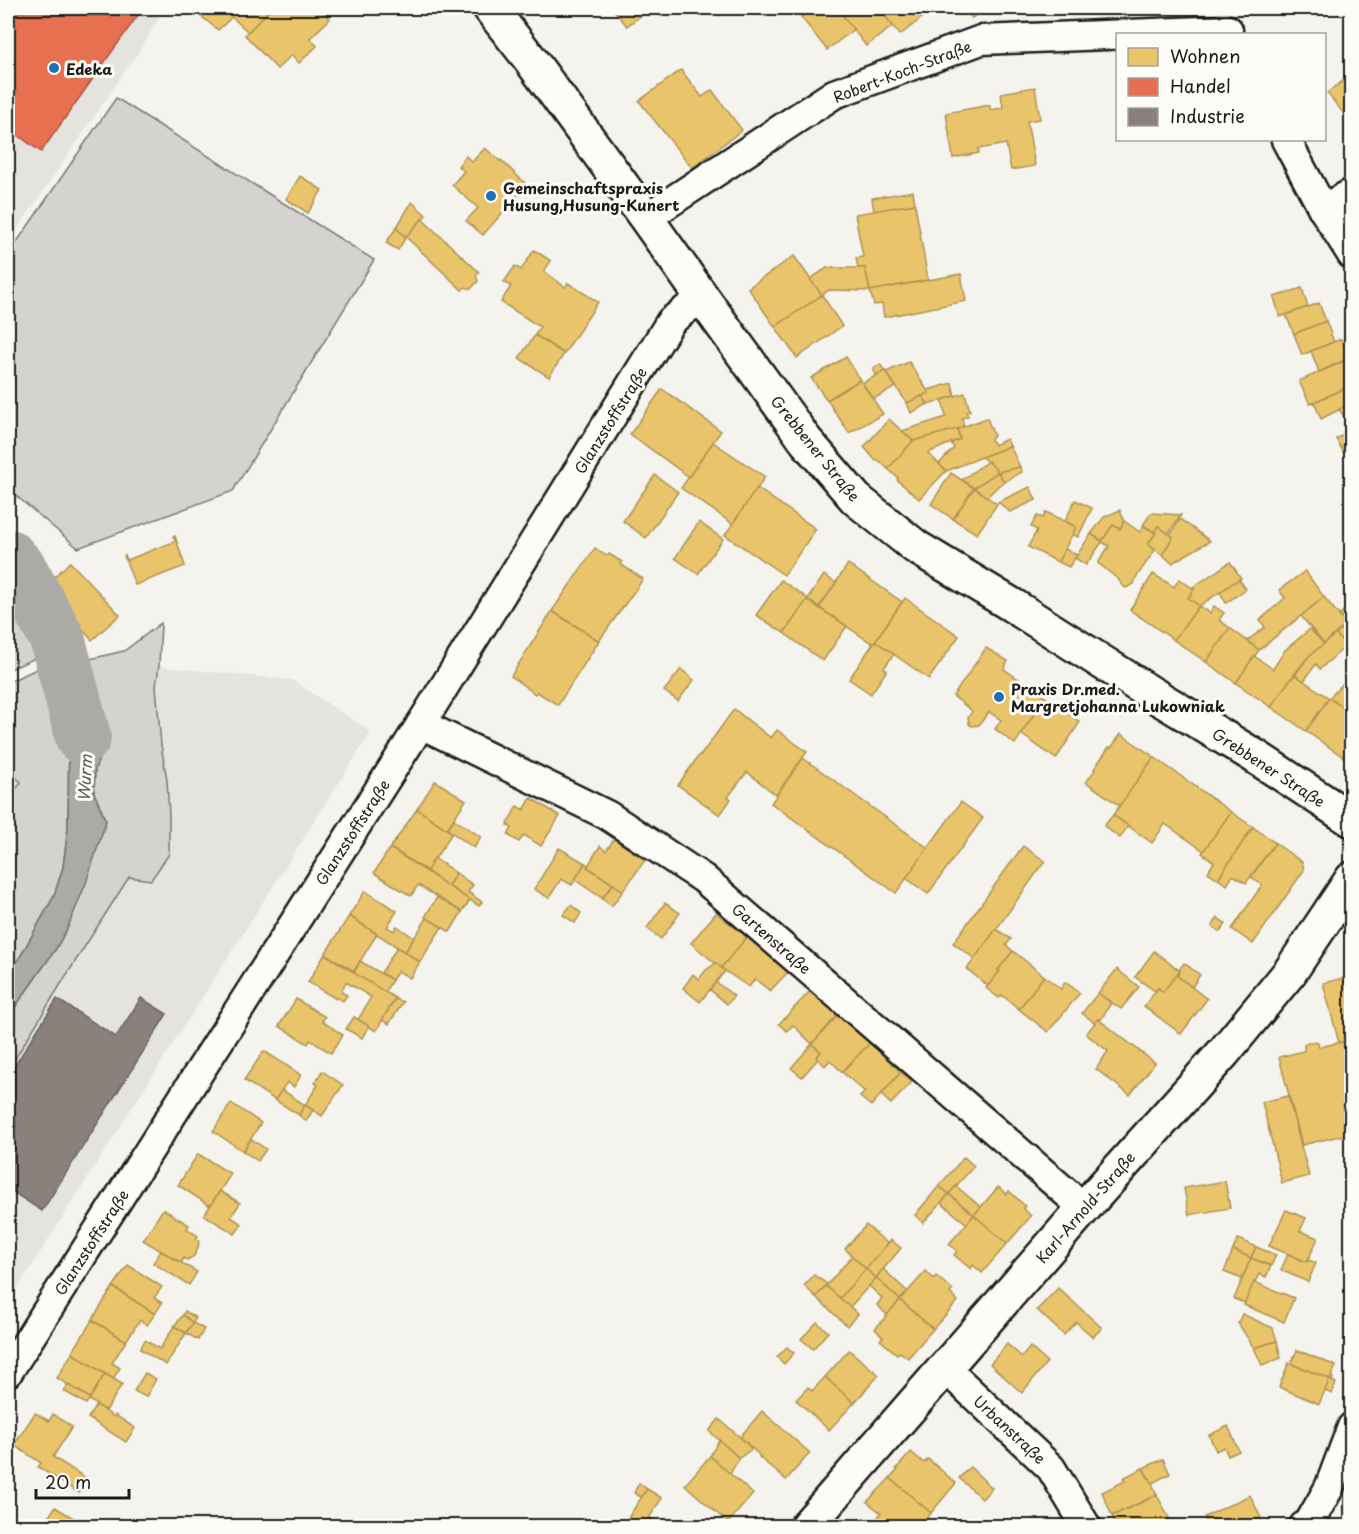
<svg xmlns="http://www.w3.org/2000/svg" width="1359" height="1534" viewBox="0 0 1359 1534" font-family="'Playpen Sans',sans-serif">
<rect width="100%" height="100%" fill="#f4f3ee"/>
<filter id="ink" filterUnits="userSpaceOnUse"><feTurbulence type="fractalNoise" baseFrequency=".0167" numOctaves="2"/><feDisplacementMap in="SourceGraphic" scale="12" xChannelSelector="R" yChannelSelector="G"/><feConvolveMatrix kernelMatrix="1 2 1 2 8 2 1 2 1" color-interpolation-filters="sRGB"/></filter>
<g filter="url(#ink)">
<!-- built -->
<g fill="#e4e3de">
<polygon points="8,8 164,8 145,42 8,243"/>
<polygon points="143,665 292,680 371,732 8,1303 8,708"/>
</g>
<!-- green -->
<g fill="#d4d3cf" stroke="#787876" stroke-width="1.5">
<polygon points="116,98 374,260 233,491 78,548 8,489 8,255"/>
<polygon points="8,586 14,595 47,653 8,670"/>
<polygon points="161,623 159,666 156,686 161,745 167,780 169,816 169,854 151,880 129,877 64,979 8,1070 8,1017 55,950 68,927 106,821 94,793 95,769 100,756 97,719 81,661 124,651"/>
<polygon points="50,663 61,687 69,722 68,828 63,867 54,896 20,957 8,973 8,801 21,782 8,770 8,682"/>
</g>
<!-- water -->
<g fill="#abaaa6" stroke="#72716f" stroke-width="1.5">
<polygon points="8,541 52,602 80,650 47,653 14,595 8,586"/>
<polygon points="81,661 97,719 100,756 95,769 94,793 106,821 86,883 68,927 55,950 8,1017 8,973 20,957 54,896 63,867 68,828 69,722 61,687 50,663"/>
</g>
<!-- homes -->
<g fill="#e9c46a" stroke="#ac9253" stroke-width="1.5">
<polygon points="191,8 272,8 248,32 232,17 218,30"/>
<polygon points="272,8 319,8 330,19 310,38 317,46 299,63 292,55 277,69 245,35"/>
<polygon points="612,8 651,8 627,26"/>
<polygon points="813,8 837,8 854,29 827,50 801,17"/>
<polygon points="837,8 879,8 893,26 866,46"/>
<polygon points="879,8 922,8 927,14 900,35"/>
<polygon points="963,8 986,8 972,18"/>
<polygon points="681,70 702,97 712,90 742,130 692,168 639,101"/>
<polygon points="1352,74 1352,124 1327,93"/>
<polygon points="1035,87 1040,119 1027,121 1035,166 1011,170 1006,144 978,149 979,153 953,158 946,113 990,105 990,110 1003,108 1001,93"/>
<polygon points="485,148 500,161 501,160 527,185 483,235 466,221 478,208 452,185 464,171 458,166 466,156 472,162"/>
<polygon points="300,176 322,190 308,213 286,199"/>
<polygon points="913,191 915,204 874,211 872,198"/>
<polygon points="412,202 426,215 406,237 396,228"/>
<polygon points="915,204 928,280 870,291 865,268 858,268 856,258 863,257 855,214"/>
<polygon points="422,219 479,272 476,275 478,281 471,289 465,287 462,290 406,237"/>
<polygon points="396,228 406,237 398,250 386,243"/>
<polygon points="534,250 551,261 544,271 565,287 568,283 598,302 564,354 535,335 540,327 501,302 511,286 504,282 515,266 521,270"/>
<polygon points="794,256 822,295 775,327 748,288"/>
<polygon points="827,268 865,268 870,291 829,290 822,295 810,279"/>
<polygon points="961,274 966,301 884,317 882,304 874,305 870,291"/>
<polygon points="1302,288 1308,307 1280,317 1274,297"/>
<polygon points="822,295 842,326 797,358 775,327"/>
<polygon points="1319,303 1326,321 1294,334 1286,315"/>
<polygon points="1326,321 1334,342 1302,355 1294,334"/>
<polygon points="535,335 564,354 549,377 519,358"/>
<polygon points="1341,339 1349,358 1319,372 1311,351"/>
<polygon points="846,357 860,380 827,400 811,378"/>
<polygon points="1349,359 1352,365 1352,385 1310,404 1299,381"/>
<polygon points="909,362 929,393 907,403 886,372"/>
<polygon points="880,364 885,371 876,375 873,369"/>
<polygon points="885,371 896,387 873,399 862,383"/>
<polygon points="860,380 883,414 849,433 827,400"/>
<polygon points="952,383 955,396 928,404 922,396 929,393 928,390"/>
<polygon points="1346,388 1352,399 1352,403 1321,419 1314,402"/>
<polygon points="662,389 721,431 689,477 630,434"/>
<polygon points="965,393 970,411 966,412 968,416 962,418 964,428 913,441 902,431 946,417 942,400"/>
<polygon points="922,396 928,404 911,413 907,403"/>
<polygon points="1352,403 1352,417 1346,420 1339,409"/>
<polygon points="987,418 994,436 991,439 994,445 1007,439 1010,446 946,471 939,464 954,448 951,443 960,439 957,429"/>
<polygon points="889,419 913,441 888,469 878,460 876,461 864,447"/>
<polygon points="957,429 960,439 928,453 946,471 919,499 897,480 898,478 888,469 913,441"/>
<polygon points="1352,429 1352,458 1348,460 1336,439"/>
<polygon points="713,442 765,477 733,524 681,488"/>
<polygon points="1010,446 1020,467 998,472 988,461 987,462 982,457"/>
<polygon points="988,461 998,472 974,488 962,480"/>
<polygon points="1020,467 1022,472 1004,482 998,472"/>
<polygon points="998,472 1004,482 998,486 987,497 974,488"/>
<polygon points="951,473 974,488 953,519 931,504"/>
<polygon points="655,475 678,492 646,538 623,521"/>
<polygon points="1030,487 1036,500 1010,512 998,502"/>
<polygon points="757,488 816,529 784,575 725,535"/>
<polygon points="974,488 997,504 977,534 953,519"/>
<polygon points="1075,500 1092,508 1078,537 1072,534 1076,527 1065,521"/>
<polygon points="1120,510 1124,521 1120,529 1113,525 1102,541 1091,534 1104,517"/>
<polygon points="1046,512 1076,527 1058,562 1028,547 1037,530 1031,527 1037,516 1043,518"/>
<polygon points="1151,513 1181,515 1168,534 1158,526 1154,532 1143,525"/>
<polygon points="1180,519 1210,541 1172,563 1162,554 1173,537 1170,535"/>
<polygon points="1124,521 1140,532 1144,526 1156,533 1148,544 1155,550 1135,579 1134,584 1126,588 1122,586 1119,580 1098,563 1109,546 1102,542 1102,541 1113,525 1120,529"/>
<polygon points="699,522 723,539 698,574 675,558"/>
<polygon points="1158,526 1173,537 1162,555 1148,544 1156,533 1154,532"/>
<polygon points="1091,534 1102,541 1102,542 1086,565 1075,558"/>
<polygon points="175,536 185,566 135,585 124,556 125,555 127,560 176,541 173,537"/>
<polygon points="595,548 607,556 609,554 622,562 620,564 643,579 599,641 552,611"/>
<polygon points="1065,549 1077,555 1069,567 1058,562"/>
<polygon points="70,562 120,615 92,640 44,587"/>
<polygon points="1230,562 1241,578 1199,606 1188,598 1194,589 1192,588"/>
<polygon points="848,564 902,602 873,644 819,608"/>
<polygon points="1305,571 1324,597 1259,650 1247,641 1265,627 1260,620 1285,598 1279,590"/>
<polygon points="1153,574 1174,587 1179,579 1194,589 1188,598 1199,606 1174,640 1130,610"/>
<polygon points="824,575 836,583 819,607 807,600"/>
<polygon points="1239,579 1246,589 1226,603 1220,592"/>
<polygon points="781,580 808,599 784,633 756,615"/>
<polygon points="1324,597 1346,624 1324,644 1301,616"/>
<polygon points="905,598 959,636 929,679 875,641"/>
<polygon points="807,600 847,626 823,661 784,633"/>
<polygon points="1352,603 1352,621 1347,625 1339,615"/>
<polygon points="1199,606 1210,613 1214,606 1224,613 1219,620 1230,628 1206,662 1174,640"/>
<polygon points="552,611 599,641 558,705 537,692 535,694 511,676"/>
<polygon points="1352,621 1352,653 1336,634"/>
<polygon points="1230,628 1259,650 1236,683 1206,662"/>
<polygon points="1310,629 1324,644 1308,657 1289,681 1271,707 1236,683 1254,656 1273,669 1285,650"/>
<polygon points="1336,634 1346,646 1320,669 1316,664 1304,681 1295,675 1308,657"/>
<polygon points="875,641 894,654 884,668 887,670 871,694 849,679"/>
<polygon points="986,648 1008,661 1004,669 1045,697 1015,744 995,729 1001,720 989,712 979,725 972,726 969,724 968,718 972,711 953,696"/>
<polygon points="681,669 694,680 678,701 664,691"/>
<polygon points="1352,674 1352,713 1329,698"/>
<polygon points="1295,675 1329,698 1306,731 1271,707 1289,681"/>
<polygon points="1045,697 1080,722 1056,759 1021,734"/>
<polygon points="1329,698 1352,713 1352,763 1306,731"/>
<polygon points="734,709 771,738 777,730 807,752 776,795 747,772 728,797 731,799 720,815 678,785 700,754 701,755"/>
<polygon points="1121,734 1154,757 1120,806 1086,782 1095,770 1094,769 1109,747 1111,748"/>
<polygon points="1154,757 1231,812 1204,851 1165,824 1152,843 1113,815"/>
<polygon points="803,758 928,848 896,893 771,803"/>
<polygon points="435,781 466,800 447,829 417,809"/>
<polygon points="531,798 560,816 541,846 524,835 519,842 508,835 512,828 507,825 517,806 524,810"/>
<polygon points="961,802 983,818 928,894 906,878"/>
<polygon points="417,809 452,833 427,871 390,848"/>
<polygon points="1231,812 1253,827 1218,879 1208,872 1214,862 1202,853"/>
<polygon points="1113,815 1128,826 1120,838 1104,826"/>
<polygon points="454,819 481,837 474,848 447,829"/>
<polygon points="1253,827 1275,843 1246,883 1233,875 1227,885 1218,879"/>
<polygon points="614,839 645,860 623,891 587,867 600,846 606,851"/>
<polygon points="1275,843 1302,862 1304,870 1253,944 1232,929 1262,885 1251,877"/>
<polygon points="1023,846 1045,861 975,959 953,943"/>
<polygon points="390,848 470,900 462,912 418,885 411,896 374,873"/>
<polygon points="559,848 585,863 572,885 561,879 549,898 534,889"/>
<polygon points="434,858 456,873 448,886 427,871"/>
<polygon points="585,863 588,865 587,867 613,884 602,898 575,880"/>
<polygon points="456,873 473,885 468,892 482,902 479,906 448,886"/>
<polygon points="613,884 623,891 612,906 602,899"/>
<polygon points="365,891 397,911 387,927 394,931 397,926 414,938 405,952 349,916"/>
<polygon points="437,897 462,912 450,932 425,917"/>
<polygon points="665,903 680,913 661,939 647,928"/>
<polygon points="571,905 581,913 575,923 563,915"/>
<polygon points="716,913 747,937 721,968 691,943"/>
<polygon points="349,916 377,934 354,971 325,954"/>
<polygon points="427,918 442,927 420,962 405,952"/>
<polygon points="1218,918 1226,924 1220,932 1212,926"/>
<polygon points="996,929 1011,939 1006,945 1013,951 998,970 1000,971 988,986 967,969"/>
<polygon points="747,937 789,971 770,991 755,979 749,987 721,968"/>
<polygon points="397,947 420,962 410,978 398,971 392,980 381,973"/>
<polygon points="1013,951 1044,976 1019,1009 1002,995 999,998 986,988 1000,971 998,970"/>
<polygon points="1154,951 1180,971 1163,992 1158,988 1155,991 1135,977"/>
<polygon points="325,954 395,998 376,1031 358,1020 371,997 346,982 341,992 347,995 343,1001 337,997 336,999 308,982"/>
<polygon points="360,961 392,980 385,992 354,973"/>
<polygon points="716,963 725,971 700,1002 683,988 693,974 699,979 706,970"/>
<polygon points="1184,963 1200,975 1192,987 1177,976 1180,971 1179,970"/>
<polygon points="1117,969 1139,987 1121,1009 1098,993"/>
<polygon points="1176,975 1207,999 1181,1034 1144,1006 1158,988 1163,992"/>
<polygon points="1044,976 1061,989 1065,982 1080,993 1048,1032 1019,1009"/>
<polygon points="1352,976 1352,1040 1339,1043 1323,983"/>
<polygon points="716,982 734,996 727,1004 710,990"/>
<polygon points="811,990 838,1015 812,1044 793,1025 787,1031 779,1024"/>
<polygon points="1098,993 1111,1003 1100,1021 1098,1019 1095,1023 1082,1013"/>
<polygon points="296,999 325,1017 322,1021 343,1035 331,1053 310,1040 308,1044 279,1026"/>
<polygon points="395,999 403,1002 389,1024 382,1020"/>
<polygon points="838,1015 870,1043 842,1072 830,1060 825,1066 816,1057 821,1052 812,1044"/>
<polygon points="354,1017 369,1026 362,1038 346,1029"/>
<polygon points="1098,1019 1155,1063 1130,1095 1096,1069 1108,1051 1086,1034"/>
<polygon points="1352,1040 1352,1133 1302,1145 1279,1057 1304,1051 1304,1046 1305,1044 1315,1041 1318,1042 1319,1047"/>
<polygon points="870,1043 901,1072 871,1106 860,1097 865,1092 842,1072"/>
<polygon points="812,1044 821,1052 816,1057 818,1059 802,1077 791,1068"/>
<polygon points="264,1051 301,1075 294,1087 287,1082 275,1100 244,1080"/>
<polygon points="322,1071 343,1085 322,1116 305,1105 318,1085 315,1083"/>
<polygon points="901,1072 912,1082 891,1104 881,1095"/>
<polygon points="282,1090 305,1105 299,1115 275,1100"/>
<polygon points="1288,1096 1309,1176 1282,1183 1262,1102"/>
<polygon points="231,1103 261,1123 243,1151 213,1131"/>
<polygon points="305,1105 313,1110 306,1121 299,1115"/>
<polygon points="251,1139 266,1149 258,1161 243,1151"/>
<polygon points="198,1154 231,1174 210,1206 178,1185"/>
<polygon points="964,1157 974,1166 949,1194 939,1186"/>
<polygon points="1225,1181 1230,1208 1189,1215 1184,1188"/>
<polygon points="939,1186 949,1194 923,1223 915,1215"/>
<polygon points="956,1186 981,1207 974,1215 949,1194"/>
<polygon points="998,1187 1007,1194 1009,1191 1025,1206 1023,1208 1031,1216 1007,1244 974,1215"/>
<polygon points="220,1191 240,1203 231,1217 242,1224 235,1234 204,1215"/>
<polygon points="949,1194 974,1215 967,1224 941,1203"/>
<polygon points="163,1209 189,1225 187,1229 198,1236 196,1239 199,1241 198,1248 194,1256 187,1260 184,1258 181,1263 143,1240"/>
<polygon points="1286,1210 1306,1218 1300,1231 1318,1238 1307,1262 1269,1246"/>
<polygon points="974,1215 1007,1244 982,1273 973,1265 971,1269 954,1255 957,1251 949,1244"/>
<polygon points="866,1225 888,1244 866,1269 845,1249"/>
<polygon points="1238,1239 1256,1247 1251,1258 1233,1250"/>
<polygon points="891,1240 901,1248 876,1278 866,1269"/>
<polygon points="1256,1247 1276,1255 1271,1266 1251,1258"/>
<polygon points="1233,1250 1251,1258 1242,1279 1224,1272"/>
<polygon points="161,1251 197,1272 189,1285 153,1263"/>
<polygon points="1288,1254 1307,1262 1308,1260 1316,1263 1308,1282 1281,1270"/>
<polygon points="852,1256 866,1269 840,1298 826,1286"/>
<polygon points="1251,1258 1271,1266 1266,1277 1259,1274 1245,1303 1234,1299"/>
<polygon points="128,1265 162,1287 154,1298 162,1303 155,1314 113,1287"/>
<polygon points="866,1269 876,1278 850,1307 840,1298"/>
<polygon points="883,1269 908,1292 900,1300 876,1278"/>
<polygon points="926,1271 934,1279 936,1276 953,1290 950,1293 958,1301 933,1329 900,1300"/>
<polygon points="814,1275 827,1284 816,1297 804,1286"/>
<polygon points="876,1278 900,1300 887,1315 877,1305 882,1298 869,1286"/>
<polygon points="1254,1282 1294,1298 1284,1322 1244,1305"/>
<polygon points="826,1286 858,1314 847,1326 816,1297"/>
<polygon points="113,1287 155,1314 147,1325 140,1320 126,1341 92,1320"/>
<polygon points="1058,1288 1102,1328 1093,1337 1076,1322 1064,1335 1037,1310"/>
<polygon points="900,1300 933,1329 908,1358 900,1352 897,1354 880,1340 883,1337 875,1329"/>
<polygon points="185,1311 196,1318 193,1323 183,1315"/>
<polygon points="1242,1314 1273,1328 1277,1341 1254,1348 1238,1323"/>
<polygon points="183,1315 193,1323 186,1333 174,1326"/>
<polygon points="92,1320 126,1341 112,1363 120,1368 113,1379 72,1353"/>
<polygon points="817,1322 828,1332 813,1349 801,1339"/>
<polygon points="193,1323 204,1329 198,1340 186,1333"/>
<polygon points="174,1326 186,1333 166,1365 140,1349 145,1340 160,1349"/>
<polygon points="1277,1341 1281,1358 1262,1365 1254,1348"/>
<polygon points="1007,1344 1022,1357 1030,1347 1047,1362 1022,1393 990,1364"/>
<polygon points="787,1347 794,1353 784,1364 777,1357"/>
<polygon points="849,1350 879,1375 854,1403 825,1377"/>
<polygon points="1297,1350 1336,1366 1331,1377 1333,1378 1332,1382 1330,1379 1291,1364"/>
<polygon points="72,1353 105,1374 90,1398 57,1378"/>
<polygon points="1289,1363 1330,1379 1319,1404 1279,1387"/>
<polygon points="145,1373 156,1379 146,1397 134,1391"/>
<polygon points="105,1374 122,1384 106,1411 89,1400"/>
<polygon points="825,1377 854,1403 829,1430 796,1400 808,1387 812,1391"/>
<polygon points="1329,1380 1336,1383 1332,1394 1325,1391"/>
<polygon points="68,1385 90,1398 86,1404 64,1391"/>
<polygon points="96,1405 114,1417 115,1415 135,1428 126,1442 88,1418"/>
<polygon points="762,1411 810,1453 786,1480 759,1457 760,1456 740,1437"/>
<polygon points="35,1413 49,1421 53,1414 72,1427 53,1457 87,1479 79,1493 38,1467 41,1463 14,1445"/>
<polygon points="719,1419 740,1437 752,1449 739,1458 709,1431"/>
<polygon points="1228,1426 1239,1451 1228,1456 1224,1447 1216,1451 1209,1435"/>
<polygon points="719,1440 739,1458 730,1474 710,1456"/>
<polygon points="911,1452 924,1463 928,1459 956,1483 931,1513 890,1478 898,1470 896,1469"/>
<polygon points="710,1456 753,1494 728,1523 685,1485"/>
<polygon points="1163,1459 1170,1474 1152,1483 1143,1468"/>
<polygon points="970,1467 992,1488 982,1499 959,1478"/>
<polygon points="1143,1468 1148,1478 1150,1478 1157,1495 1112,1516 1102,1492 1125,1481 1123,1478"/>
<polygon points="890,1478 931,1513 920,1526 884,1526 876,1520 881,1513 867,1502"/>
<polygon points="639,1483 647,1489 641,1497 634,1493"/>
<polygon points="647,1489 662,1498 644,1526 635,1526 626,1521"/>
<polygon points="1157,1495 1173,1526 1118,1526 1112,1516"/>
<polygon points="1250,1495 1261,1518 1244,1526 1208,1526 1204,1517"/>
<polygon points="55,1507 87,1526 43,1526"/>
<polygon points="650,1518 663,1526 644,1526"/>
</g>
<!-- shops -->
<polygon fill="#e76f51" stroke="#aa5641" stroke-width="1.5" points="8,8 143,8 41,152 8,128"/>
<!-- industry -->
<polygon fill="#8a817c" stroke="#69635f" stroke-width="1.5" points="141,998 167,1014 42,1211 8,1189 8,1076 57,999 116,1037"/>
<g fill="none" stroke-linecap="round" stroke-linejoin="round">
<!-- river -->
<polyline stroke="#abaaa6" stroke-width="56" points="8,557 19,569 57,638 83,737"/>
<defs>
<g id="street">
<polyline points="1286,140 1323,209 1352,255"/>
<polyline points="1323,209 1352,193"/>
<polyline points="646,218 834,94 981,40 1228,30"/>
<polyline points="421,724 607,815 704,879 1084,1208"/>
<polyline points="945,1368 1051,1468 1086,1526"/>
<polyline points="8,1372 421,724 671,321 702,297"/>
<polyline points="1304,1526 1308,1525 1329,1488 1352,1427"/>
</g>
<g id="secondary">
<polyline points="490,8 530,59 646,218 702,297 806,441 856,499 916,547 1012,605 1149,692 1253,755 1352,820"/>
<polyline points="807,1526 1084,1208 1224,1052 1290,972 1352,879"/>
</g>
</defs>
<!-- street casing -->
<use href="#street" stroke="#1c1c1c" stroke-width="33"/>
<!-- secondary casing -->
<use href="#secondary" stroke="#1c1c1c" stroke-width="38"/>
<!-- street -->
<use href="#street" stroke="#fdfcf7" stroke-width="28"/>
<!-- secondary -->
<use href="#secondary" stroke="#fdfcf7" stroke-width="33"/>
</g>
</g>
<!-- markers -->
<g fill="#1f6fb2" stroke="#fdfcf7" stroke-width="2">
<circle cx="54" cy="68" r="6"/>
<circle cx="491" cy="196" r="6"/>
<circle cx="999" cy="697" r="6"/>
</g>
<g text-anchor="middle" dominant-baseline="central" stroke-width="6" stroke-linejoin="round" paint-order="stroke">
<!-- poi labels -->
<g font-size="15" font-weight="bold" fill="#1c1c1c" stroke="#fdfcf7" text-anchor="start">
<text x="66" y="68">Edeka</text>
<text x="503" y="187">Gemeinschaftspraxis<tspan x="503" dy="17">Husung,Husung-Kunert</tspan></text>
<text x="1011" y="688">Praxis Dr.med.<tspan x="1011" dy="17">Margretjohanna Lukowniak</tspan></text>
</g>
<!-- street labels -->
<g font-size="15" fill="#1c1c1c" stroke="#fdfcf7">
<text transform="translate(902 71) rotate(-21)">Robert-Koch-Straße</text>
<text transform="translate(610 420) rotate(-58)">Glanzstoffstraße</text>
<text transform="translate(816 448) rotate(51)">Grebbener Straße</text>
<text transform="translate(1269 767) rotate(33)">Grebbener Straße</text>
<text transform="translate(352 832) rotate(-57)">Glanzstoffstraße</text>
<text transform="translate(772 938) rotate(41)">Gartenstraße</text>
<text transform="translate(1085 1207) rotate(-49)">Karl-Arnold-Straße</text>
<text transform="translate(91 1242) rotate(-57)">Glanzstoffstraße</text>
<text transform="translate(1010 1429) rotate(43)">Urbanstraße</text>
</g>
<!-- water labels -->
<g font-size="16" font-style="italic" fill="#5c5c5a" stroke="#fdfcf7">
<text transform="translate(84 778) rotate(-87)">Wurm</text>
</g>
</g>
<!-- margin -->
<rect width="1359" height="1534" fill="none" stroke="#fdfcf7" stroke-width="30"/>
<rect x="15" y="15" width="1329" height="1504" fill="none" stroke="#1c1c1c" stroke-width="2" filter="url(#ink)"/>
<!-- legend -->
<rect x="1116" y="33" width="210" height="108" fill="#fdfcf7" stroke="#a3a29f" stroke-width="1.5"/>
<rect x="1128" y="48" width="30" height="18" fill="#e9c46a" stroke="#a3a29f" stroke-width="1.5"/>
<text x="1170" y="63" font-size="18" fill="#1c1c1c">Wohnen</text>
<rect x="1128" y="78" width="30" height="18" fill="#e76f51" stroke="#a3a29f" stroke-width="1.5"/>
<text x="1170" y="93" font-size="18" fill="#1c1c1c">Handel</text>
<rect x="1128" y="108" width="30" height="18" fill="#8a817c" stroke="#a3a29f" stroke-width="1.5"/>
<text x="1170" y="123" font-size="18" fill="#1c1c1c">Industrie</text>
<!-- scale -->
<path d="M36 1489v9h93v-9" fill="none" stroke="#1c1c1c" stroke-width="3"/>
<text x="45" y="1489" font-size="18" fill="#1c1c1c" stroke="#fdfcf7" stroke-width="4.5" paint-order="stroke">20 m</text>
</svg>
